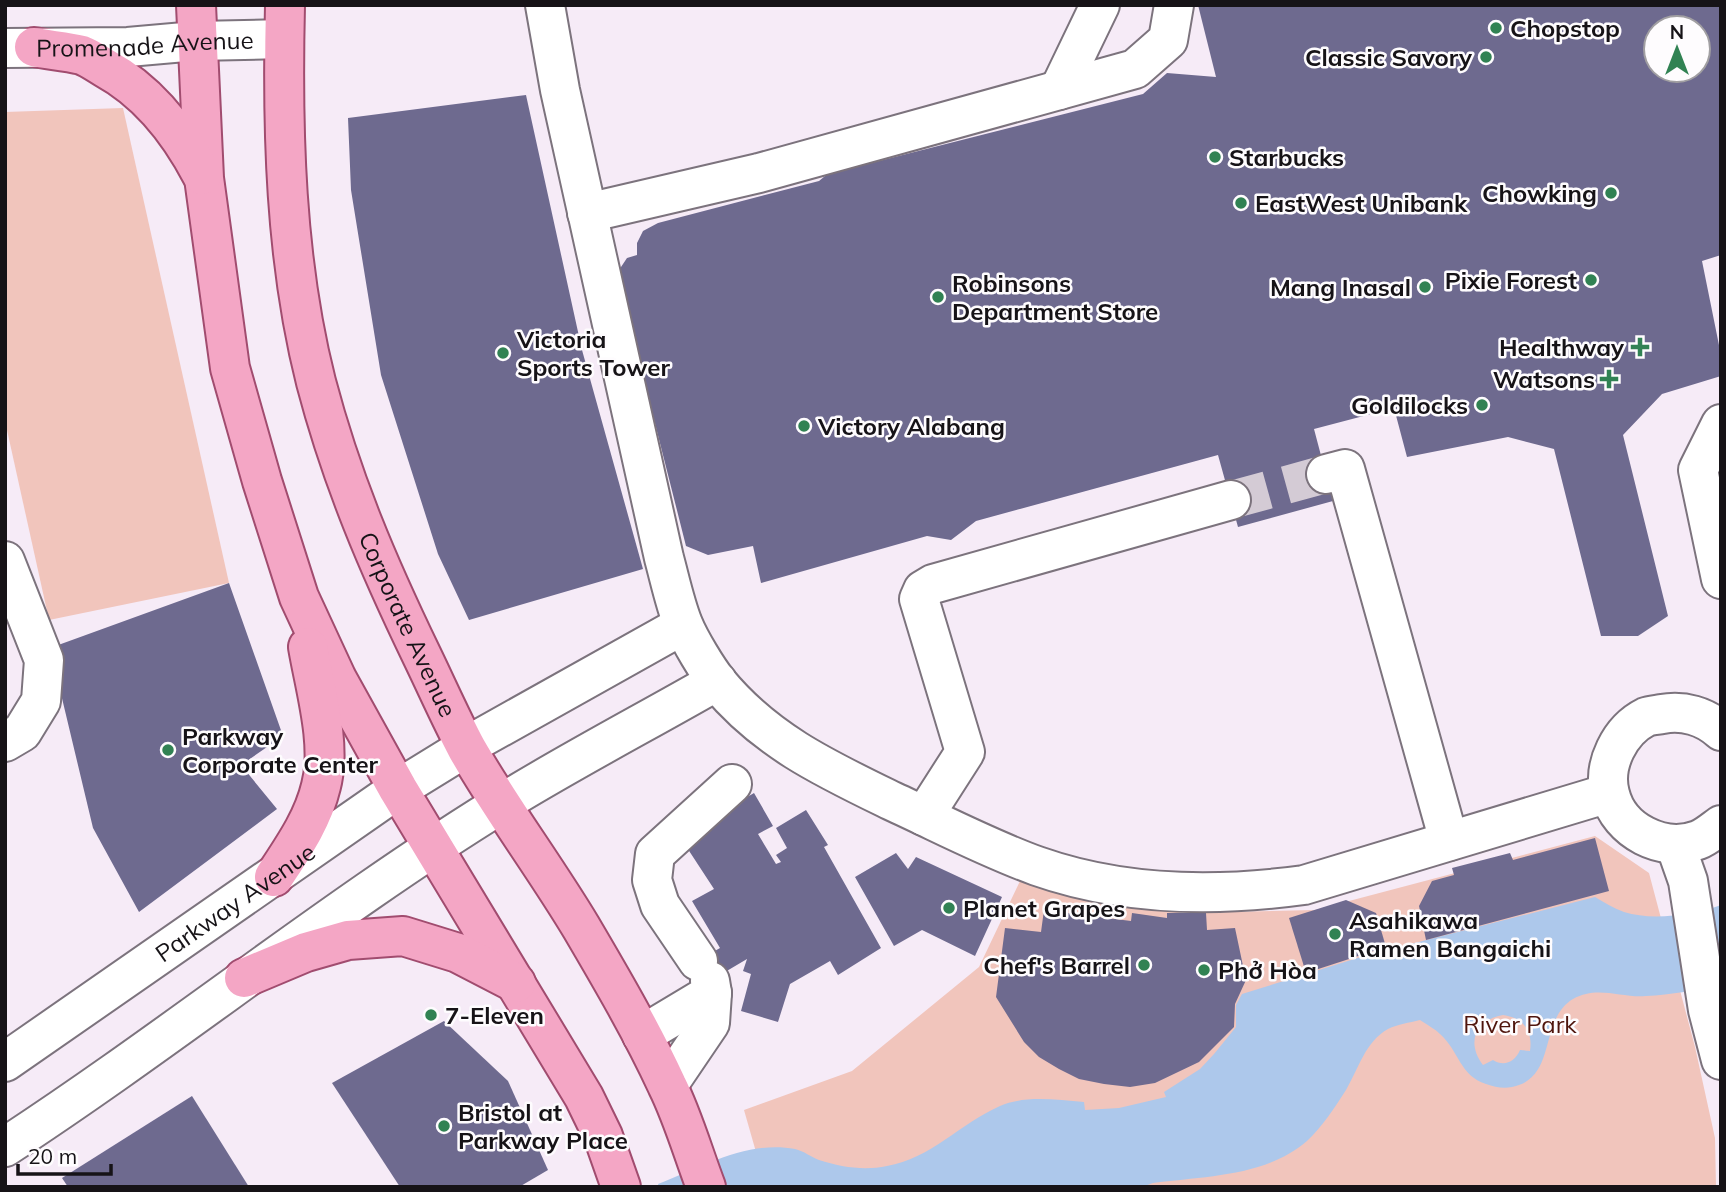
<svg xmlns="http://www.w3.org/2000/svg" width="1726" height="1192" viewBox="0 0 1726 1192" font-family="Mulish,sans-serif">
<rect width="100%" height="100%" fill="#f6ebf7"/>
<!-- green -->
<g fill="#f1c5bc">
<polygon points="123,108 229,583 49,620 5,421 5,112"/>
<polygon points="1595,836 1649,873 1695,1047 1715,1138 1716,1187 766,1187 744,1110 852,1071 979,967 1020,881 1182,913 1315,910"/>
</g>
<!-- water -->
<path fill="#adc8eb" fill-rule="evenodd" d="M 1595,897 C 1604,902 1613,908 1624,912 C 1652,921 1693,915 1721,905 L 1721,984 C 1697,990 1671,995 1646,996 C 1621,998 1597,985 1573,999 C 1538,1020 1558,1078 1512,1087 C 1503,1089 1495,1087 1486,1084 C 1460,1076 1459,1051 1440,1034 C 1435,1029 1429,1026 1423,1022 L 1420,1020 C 1409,1023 1398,1024 1388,1029 C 1365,1042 1359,1068 1346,1090 C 1335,1107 1322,1127 1307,1141 C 1265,1177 1205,1176 1153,1183 L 1142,1187 L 659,1187 L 658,1184 C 702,1167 747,1140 795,1149 C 804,1151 811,1157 819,1160 C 841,1167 864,1171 887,1166 C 930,1159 961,1123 1000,1106 C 1026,1095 1056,1100 1084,1102 L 1085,1110 L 1119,1108 L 1166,1097 L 1164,1092 L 1200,1069 L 1214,1054 L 1236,1027 L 1236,1005 L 1242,994 L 1364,956 ZM 1503,1015 C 1523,1018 1533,1030 1530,1051 L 1520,1050 C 1515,1062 1504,1067 1493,1060 L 1483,1065 C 1466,1043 1475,1020 1503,1015 Z"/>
<!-- building -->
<g fill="#6e6a8f" fill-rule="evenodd">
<path d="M 1198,5 L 1721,5 L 1721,255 L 1702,261 L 1721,355 L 1721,376 L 1662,394 L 1623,435 L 1668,616 L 1638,636 L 1601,636 L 1554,449 L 1508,437 L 1407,457 L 1394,408 L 1314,429 L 1333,501 L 1238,527 L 1218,455 L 976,521 L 951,540 L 927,536 L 761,583 L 753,546 L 708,555 L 686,546 L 617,273 L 627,258 L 637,255 L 637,243 L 643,231 L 658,223 L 819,181 L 842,162 L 871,163 L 1143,94 L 1167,73 L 1216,77 ZM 1656,28 L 1698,28 L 1698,70 L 1656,70 Z"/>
<polygon points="526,95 582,350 643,569 469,620 438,554 381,375 351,190 348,118"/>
<polygon points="229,583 283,736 241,765 277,809 139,912 93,828 50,648"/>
<polygon points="754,793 773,826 758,834 776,864 781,862 776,855 787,848 776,828 806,810 828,845 824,847 881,948 838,975 830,961 790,984 778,1022 741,1011 751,974 743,971 747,959 698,988 687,967 720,948 692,901 714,889 680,837"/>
<polygon points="1595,838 1609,891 1426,940 1419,906 1432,881 1454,875 1452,868 1510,853 1513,860"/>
<polygon points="896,853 908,869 916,857 1002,897 975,956 922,930 894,946 855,877"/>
<polygon points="1346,900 1376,913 1386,947 1306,973 1289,918"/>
<polygon points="1044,910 1131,921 1132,913 1167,918 1167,913 1206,913 1207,930 1235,928 1246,980 1235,1004 1234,1027 1199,1062 1155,1083 1130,1087 1104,1084 1079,1079 1059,1069 1039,1057 1024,1042 996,997 1005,928 1041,932"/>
<polygon points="444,1021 508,1081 548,1170 519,1187 400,1187 332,1083"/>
<polygon points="192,1096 249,1187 68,1187 62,1178"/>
</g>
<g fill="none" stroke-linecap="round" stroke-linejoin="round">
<!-- minor-tunnel -->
<polyline stroke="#d4cbd5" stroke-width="38" stroke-dasharray="38 19" stroke-linecap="butt" points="1231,500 1326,474"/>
<defs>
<g id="minor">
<path d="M 545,5 L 560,90 L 664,558 C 670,580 675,604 683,624 C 690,641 707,669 718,683 C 766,741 826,769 892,801 C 940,823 987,848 1037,866 C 1122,896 1216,897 1304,885 L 1609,793"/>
<path id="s1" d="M 5,48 L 128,47 L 196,41 L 284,39"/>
<polyline points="1059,90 1100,5"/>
<polyline points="587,213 759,173 1135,69 1168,40 1174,5"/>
<polyline points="1721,424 1698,470 1721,579"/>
<polyline points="1326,474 1345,469 1449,841"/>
<polyline points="5,561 44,660 41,701 22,732 5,742"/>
<path d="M 1721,731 C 1705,716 1683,710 1662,714 C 1657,715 1651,715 1646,717 C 1620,730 1602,765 1610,794 C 1619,831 1663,853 1698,840 C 1706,837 1714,830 1721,825"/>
<polyline points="924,816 965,752 919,599 923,590 933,584 1231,500"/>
<polyline points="1675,844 1688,881 1708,1010 1721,1060"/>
<polyline points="698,961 660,905 652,880 655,854 732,784"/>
<polyline points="642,1035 712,993 710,981"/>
<path id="s2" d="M 5,1062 L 398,789 L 481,738 L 683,625"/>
<polyline points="668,1085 710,1023 712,993"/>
<path d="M 5,1147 C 178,1034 338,903 514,796 C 580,756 649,720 717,681"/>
</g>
<g id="major">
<polyline points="196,5 204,178 230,368 262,481 299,597 337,679 398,789 584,1097 603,1136 621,1187"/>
<path id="s3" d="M 285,5 C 282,130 285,260 316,382 C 342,481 378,565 422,656 C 437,687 451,719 467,749 C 502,810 545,867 581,927 C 611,978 642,1031 667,1085 C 683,1117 693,1153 706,1187"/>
<path d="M 34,47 C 49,50 66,51 82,55 C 90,58 98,64 105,68 C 149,92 179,131 202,175"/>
<path d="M 274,877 C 293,848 313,820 321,786 C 332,745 315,688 308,647"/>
<polyline points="244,978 306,952 348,940 403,936 458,953 516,983"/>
</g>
</defs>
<!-- minor casing -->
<use href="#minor" stroke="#7c737d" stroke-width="42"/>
<!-- major casing -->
<use href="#major" stroke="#a14c6f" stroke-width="42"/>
<!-- minor -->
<use href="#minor" stroke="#fff" stroke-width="38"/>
<!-- major -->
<use href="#major" stroke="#f4a6c5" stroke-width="38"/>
</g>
<!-- markers -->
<g fill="#318253" stroke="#fefcfe" stroke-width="2.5">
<circle cx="1496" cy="28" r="7"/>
<circle cx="1486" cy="57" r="7"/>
<circle cx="1215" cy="157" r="7"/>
<circle cx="1611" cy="193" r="7"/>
<circle cx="1241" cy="203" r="7"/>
<circle cx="1591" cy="280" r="7"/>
<circle cx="1425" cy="287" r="7"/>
<circle cx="938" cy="297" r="7"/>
<path d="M1636.5 336.5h7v7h7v7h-7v7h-7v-7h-7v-7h7z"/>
<circle cx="503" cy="353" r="7"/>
<path d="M1605.5 368.5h7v7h7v7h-7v7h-7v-7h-7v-7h7z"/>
<circle cx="1482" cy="405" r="7"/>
<circle cx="804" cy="426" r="7"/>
<circle cx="168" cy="750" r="7"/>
<circle cx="949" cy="908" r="7"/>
<circle cx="1335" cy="934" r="7"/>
<circle cx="1144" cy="965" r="7"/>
<circle cx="1204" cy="970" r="7"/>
<circle cx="431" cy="1015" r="7"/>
<circle cx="444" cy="1126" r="7"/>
</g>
<g text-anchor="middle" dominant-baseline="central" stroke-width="5" stroke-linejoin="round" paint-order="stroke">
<!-- poi labels -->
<g font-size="24" font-weight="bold" fill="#161317" stroke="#fefcfe" text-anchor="start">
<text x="1510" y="28">Chopstop</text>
<text x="1472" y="57" text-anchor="end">Classic Savory</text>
<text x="1229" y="157">Starbucks</text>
<text x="1597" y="193" text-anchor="end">Chowking</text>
<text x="1255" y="203">EastWest Unibank</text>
<text x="1577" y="280" text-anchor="end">Pixie Forest</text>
<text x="952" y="283">Robinsons<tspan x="952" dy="28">Department Store</tspan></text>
<text x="1411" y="287" text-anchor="end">Mang Inasal</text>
<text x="517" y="339">Victoria<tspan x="517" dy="28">Sports Tower</tspan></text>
<text x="1624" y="347" text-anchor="end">Healthway</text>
<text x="1595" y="379" text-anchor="end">Watsons</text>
<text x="1468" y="405" text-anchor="end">Goldilocks</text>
<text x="818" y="426">Victory Alabang</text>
<text x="182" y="736">Parkway<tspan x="182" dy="28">Corporate Center</tspan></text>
<text x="963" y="908">Planet Grapes</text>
<text x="1349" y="920">Asahikawa<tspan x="1349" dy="28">Ramen Bangaichi</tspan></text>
<text x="1130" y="965" text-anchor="end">Chef's Barrel</text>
<text x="1218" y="970">Phở Hòa</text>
<text x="445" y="1015">7-Eleven</text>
<text x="458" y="1112">Bristol at<tspan x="458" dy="28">Parkway Place</tspan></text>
</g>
<!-- street labels -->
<g font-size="24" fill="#161317" stroke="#fefcfe">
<text stroke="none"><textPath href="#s1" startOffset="140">Promenade Avenue</textPath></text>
<text stroke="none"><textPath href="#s3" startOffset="639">Corporate Avenue</textPath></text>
<text stroke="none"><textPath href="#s2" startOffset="280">Parkway Avenue</textPath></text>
</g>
<!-- park labels -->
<g font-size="24" fill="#4f150d" stroke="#fefcfe">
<text x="1520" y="1024">River Park</text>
</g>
</g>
<!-- border -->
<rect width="1726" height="1192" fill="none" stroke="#161317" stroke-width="14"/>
<!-- north arrow -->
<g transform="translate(1677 49)"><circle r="33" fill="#fefcfe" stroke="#a19fa2" stroke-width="2"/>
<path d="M0-5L12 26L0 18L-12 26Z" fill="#318253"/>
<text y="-10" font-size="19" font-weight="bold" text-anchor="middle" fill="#161317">N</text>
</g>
<!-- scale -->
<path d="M18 1164v10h93v-10" fill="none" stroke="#161317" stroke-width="3.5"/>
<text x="28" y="1164" font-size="21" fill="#161317" stroke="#fefcfe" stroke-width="5" paint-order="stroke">20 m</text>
</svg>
